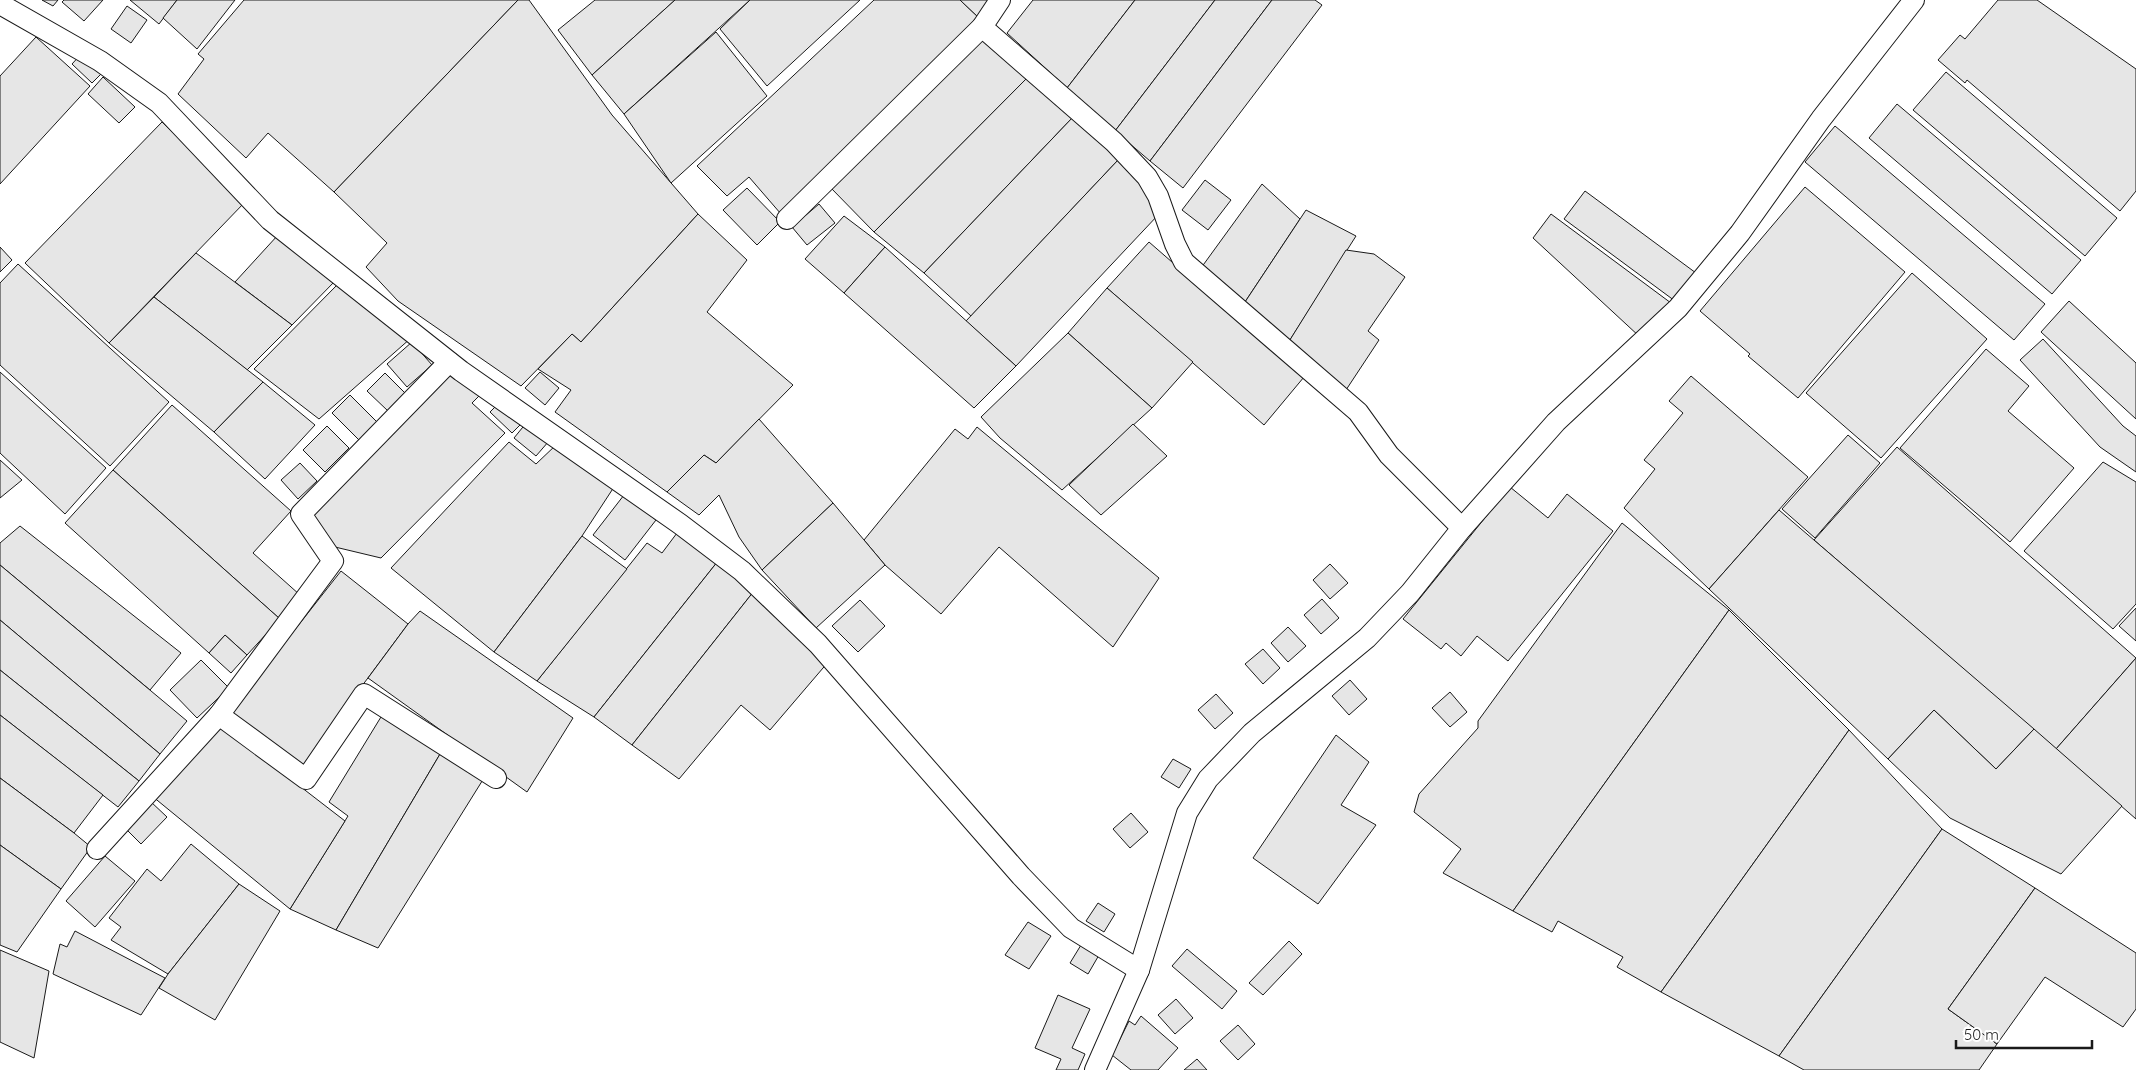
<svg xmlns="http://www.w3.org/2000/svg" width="2136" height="1070" viewBox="0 0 2136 1070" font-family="Quicksand,sans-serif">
<rect width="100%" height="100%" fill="#fff"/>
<!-- building -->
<g fill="#e6e6e6" stroke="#1a1a1a">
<polygon points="42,0 58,0 53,6"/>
<polygon points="64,0 103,0 84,21 62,2"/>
<polygon points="130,0 177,0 159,24"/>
<polygon points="177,0 235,0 197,49 163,18"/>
<polygon points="244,0 518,0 334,192 268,133 246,158 178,94 204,59 198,54"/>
<polygon points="518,0 529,0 612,115 698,214 581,342 572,334 521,386 398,301 366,267 387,243 334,192"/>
<polygon points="595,0 675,0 592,75 558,30"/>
<polygon points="675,0 750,0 624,114 592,75"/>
<polygon points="750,0 860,0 767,86 720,29"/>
<polygon points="874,0 960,0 978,17 781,214 749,177 727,196 697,166"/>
<polygon points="960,0 994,0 978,17"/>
<polygon points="1033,0 1135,0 1067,88 1007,33"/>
<polygon points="1135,0 1215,0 1115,131 1067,88"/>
<polygon points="1215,0 1272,0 1150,161 1115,131"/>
<polygon points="1272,0 1315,0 1322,5 1183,188 1150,161"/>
<polygon points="1998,0 2037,0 2136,69 2136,191 2120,211 1967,80 1965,83 1938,60 1960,35 1965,39"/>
<polygon points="127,6 147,20 131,43 111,29"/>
<polygon points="716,32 767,96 671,183 624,114"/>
<polygon points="36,37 90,86 0,184 0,76"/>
<polygon points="981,39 1029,76 874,232 830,187"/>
<polygon points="83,52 104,71 92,83 72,64"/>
<polygon points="1946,72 2117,218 2085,256 1913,110"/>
<polygon points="1029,76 1074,116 924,273 874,232"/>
<polygon points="103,77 135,107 119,123 88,94"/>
<polygon points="1897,104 2081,260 2052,294 1869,138"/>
<polygon points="1074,116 1119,159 971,316 924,273"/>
<polygon points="162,122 245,202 109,343 25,263"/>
<polygon points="1835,126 2045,304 2014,340 1805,162"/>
<polygon points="1119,159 1152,195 1159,214 1016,366 966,321"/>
<polygon points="1205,180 1231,200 1208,230 1182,210"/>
<polygon points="1262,184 1300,219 1243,305 1201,268"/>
<polygon points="1805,187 1905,272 1798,398 1748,356 1750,354 1700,311"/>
<polygon points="747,188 780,222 757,245 723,210"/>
<polygon points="1585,191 1696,273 1675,301 1564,219"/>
<polygon points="819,204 835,223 807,245 792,227"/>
<polygon points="1306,210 1356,236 1288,343 1243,305"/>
<polygon points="698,214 747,260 707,312 793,385 716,463 704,455 667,492 555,412 571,390 538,369 572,334 581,342"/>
<polygon points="1551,214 1671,303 1640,337 1533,238"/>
<polygon points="844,216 885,247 844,293 805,259"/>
<polygon points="278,235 336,280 292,325 235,282"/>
<polygon points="1149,242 1304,377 1264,425 1107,288"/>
<polygon points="0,247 12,260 0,272"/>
<polygon points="885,247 1016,366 974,408 844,293"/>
<polygon points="1346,250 1374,254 1405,277 1368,331 1379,340 1344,393 1288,343"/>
<polygon points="196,253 292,325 247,370 154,297"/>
<polygon points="18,264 169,402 110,466 0,365 0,283"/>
<polygon points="1912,273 1987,339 1881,458 1806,393"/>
<polygon points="339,283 411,338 319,419 254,369"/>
<polygon points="1107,288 1193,362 1152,408 1068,333"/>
<polygon points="154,297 263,382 214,432 109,343"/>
<polygon points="2069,301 2136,363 2136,419 2041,332"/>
<polygon points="1068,333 1152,408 1062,490 1000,438 981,417"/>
<polygon points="2043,339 2123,426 2136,436 2136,472 2100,447 2020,360"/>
<polygon points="412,342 432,365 407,387 387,364"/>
<polygon points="1986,349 2029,386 2008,411 2074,468 2010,542 1900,448"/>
<polygon points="0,372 106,468 65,514 0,453"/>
<polygon points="451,372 480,395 472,403 505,433 381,558 335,547 309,513"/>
<polygon points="540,372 559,388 545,405 525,388"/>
<polygon points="385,373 406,394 388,411 367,391"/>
<polygon points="1691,376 1808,477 1709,589 1624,508 1655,469 1644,460 1683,413 1669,401"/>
<polygon points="263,382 315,425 265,479 214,432"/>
<polygon points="350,395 379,424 360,441 332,413"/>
<polygon points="500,402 522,423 512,433 490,412"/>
<polygon points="172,405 291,511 253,553 300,595 280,619 113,470"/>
<polygon points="759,419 833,503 762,570 739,537 719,495 699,515 667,492 704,455 716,463"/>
<polygon points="527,422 549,441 536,456 514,438"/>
<polygon points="1133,424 1167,456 1101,515 1069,485"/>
<polygon points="327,426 349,448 325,472 303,450"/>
<polygon points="977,427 1159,578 1113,647 999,547 941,614 885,565 864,540 955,429 968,439"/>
<polygon points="1848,435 1880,463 1815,538 1782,509"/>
<polygon points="509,442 536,464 557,444 614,487 582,536 494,652 391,568"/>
<polygon points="1897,447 2136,658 2056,749 1814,540"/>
<polygon points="0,460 22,480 0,498"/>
<polygon points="2103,462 2136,482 2136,604 2113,629 2024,551"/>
<polygon points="300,463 317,481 298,499 281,480"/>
<polygon points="113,470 280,619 247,655 225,635 209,653 65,523"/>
<polygon points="1510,487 1548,518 1567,494 1613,531 1508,661 1477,636 1461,656 1446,643 1441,649 1403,619"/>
<polygon points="624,495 656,520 625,560 593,535"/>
<polygon points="833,503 885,565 816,628 762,570"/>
<polygon points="1779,510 2034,729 1996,769 1934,710 1888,759 1709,589"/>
<polygon points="1622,523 1729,610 1513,911 1443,873 1461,849 1414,812 1419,794 1478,728 1478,721"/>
<polygon points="20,526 181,653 150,690 0,565 0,543"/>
<polygon points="680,529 718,561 594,717 537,681 647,543 662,553"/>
<polygon points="582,536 627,569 537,681 494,652"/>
<polygon points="718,561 754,591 632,745 594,717"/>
<polygon points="1330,564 1348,583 1330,599 1313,580"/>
<polygon points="0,565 187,721 160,754 0,620"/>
<polygon points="341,571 408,624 301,768 230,712"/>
<polygon points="754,591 829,661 770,730 741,705 679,779 632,745"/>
<polygon points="1322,599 1339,618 1321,634 1304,615"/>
<polygon points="860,600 885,626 858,652 832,626"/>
<polygon points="2136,608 2136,641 2119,626"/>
<polygon points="1729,610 1849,730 1661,992 1617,967 1623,957 1558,921 1552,932 1513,911"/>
<polygon points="420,611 573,718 527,792 368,678 408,624"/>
<polygon points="0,620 160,754 139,781 0,670"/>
<polygon points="1288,627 1306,646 1288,662 1271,643"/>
<polygon points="225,635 247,655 231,673 209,653"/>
<polygon points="1263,649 1280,668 1263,684 1245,664"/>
<polygon points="2136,658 2136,819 2056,749"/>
<polygon points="201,660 229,688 197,718 170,690"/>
<polygon points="0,670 139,781 118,807 0,715"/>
<polygon points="1350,680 1367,699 1349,715 1332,696"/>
<polygon points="1450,692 1467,712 1450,727 1432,708"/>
<polygon points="1216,694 1233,713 1215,729 1198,710"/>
<polygon points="1934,710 1996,769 2034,729 2122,806 2061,874 1950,818 1888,759"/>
<polygon points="384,712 443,749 336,930 290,909 348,816 329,802"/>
<polygon points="0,715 103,795 74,833 0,778"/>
<polygon points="218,723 345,821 290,909 152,796"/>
<polygon points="1849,730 1942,829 1779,1056 1661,992"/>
<polygon points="1336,735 1369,762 1341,805 1376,825 1318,904 1253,858"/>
<polygon points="443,749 484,778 378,948 336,930"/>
<polygon points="1173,759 1191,769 1179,788 1161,777"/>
<polygon points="0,778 74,833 91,847 61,889 0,845"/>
<polygon points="150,801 167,817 141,844 124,827"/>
<polygon points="1131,813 1148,832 1130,848 1113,829"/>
<polygon points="1942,829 2035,888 1948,1009 1997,1044 1979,1070 1804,1070 1779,1056"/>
<polygon points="191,844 239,884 168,974 111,940 121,927 109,918 147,869 161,881"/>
<polygon points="0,845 61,889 17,952 0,945"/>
<polygon points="105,856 135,881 95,927 66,901"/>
<polygon points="239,884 280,911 215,1020 159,988 168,974"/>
<polygon points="2035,888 2136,953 2136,1009 2123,1027 2045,977 1997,1044 1948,1009"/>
<polygon points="1098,903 1115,914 1104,932 1086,921"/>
<polygon points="1028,922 1051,936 1029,969 1005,955"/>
<polygon points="75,931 165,978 141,1015 53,974 60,944 67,947"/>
<polygon points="1289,941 1302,954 1263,995 1249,983"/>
<polygon points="1081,945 1099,955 1088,974 1070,963"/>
<polygon points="1187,949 1237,991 1222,1009 1172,966"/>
<polygon points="0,950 49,971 34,1058 0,1042"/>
<polygon points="1058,995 1090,1009 1072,1048 1085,1054 1078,1070 1056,1070 1061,1059 1035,1048"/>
<polygon points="1176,999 1193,1018 1175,1034 1158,1015"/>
<polygon points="1141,1016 1178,1048 1158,1070 1131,1070 1112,1055 1129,1021 1135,1025"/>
<polygon points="1238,1025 1255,1044 1238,1060 1220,1041"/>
<polygon points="1197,1059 1207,1070 1184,1070"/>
</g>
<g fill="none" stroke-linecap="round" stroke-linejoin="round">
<defs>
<g id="minor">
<polyline points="0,4 100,61 159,103 270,220 461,371 680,524 742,571 818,644 1021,876 1071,928 1139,970"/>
<polyline points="982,27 1114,142 1147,177 1158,196 1175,244 1184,262 1358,412 1389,455 1462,528"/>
<polyline points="787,219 982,27 1000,0"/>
<polyline points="219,715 306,779 364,694 496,778"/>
<polyline points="97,849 219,715 333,561 301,514 449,362"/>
<polyline points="1095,1070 1139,970 1187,813 1208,779 1252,733 1367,638 1410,593 1462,528 1556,422 1678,308 1740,233 1821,119 1914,0"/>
</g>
</defs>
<!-- minor casing -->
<use href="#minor" stroke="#1a1a1a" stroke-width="22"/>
<!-- minor -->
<use href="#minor" stroke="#fff" stroke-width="20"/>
</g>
<!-- scale -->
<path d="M1956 1040v8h136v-8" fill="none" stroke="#1a1a1a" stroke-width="2.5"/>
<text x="1964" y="1040" font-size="15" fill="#1a1a1a" stroke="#ffffff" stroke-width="4" paint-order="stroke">50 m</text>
</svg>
